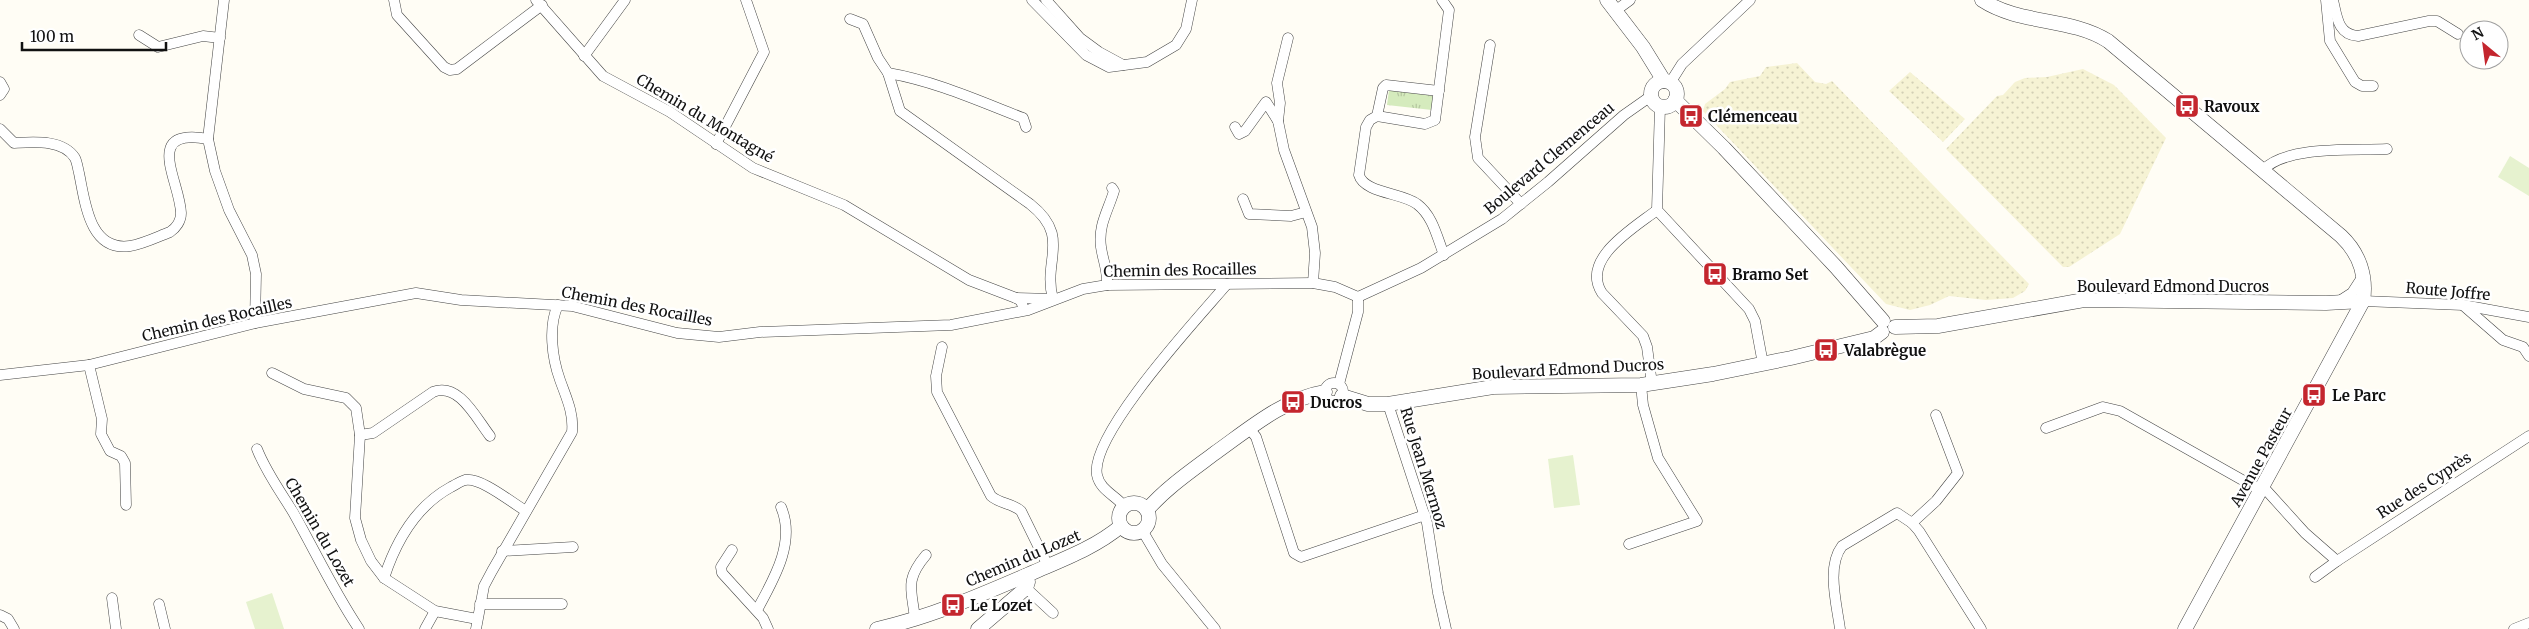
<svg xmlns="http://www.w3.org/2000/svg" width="2529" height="629" viewBox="0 0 2529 629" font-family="Merriweather,serif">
<defs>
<pattern id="farmland-dots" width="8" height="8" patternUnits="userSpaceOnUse" patternTransform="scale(1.25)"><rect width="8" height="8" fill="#f6f3d4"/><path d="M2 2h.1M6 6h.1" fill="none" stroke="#d2cfb5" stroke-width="1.8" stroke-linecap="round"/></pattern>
<pattern id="grass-tufts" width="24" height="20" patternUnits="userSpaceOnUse" patternTransform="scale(1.25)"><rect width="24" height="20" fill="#d5ebbd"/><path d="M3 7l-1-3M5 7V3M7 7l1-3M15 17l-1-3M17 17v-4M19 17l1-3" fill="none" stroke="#b6c8a1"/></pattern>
</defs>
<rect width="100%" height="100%" fill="#fffdf5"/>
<!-- farmland -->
<g fill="url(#farmland-dots)">
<polygon points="1797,63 1815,82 1826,84 1832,81 2029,284 2025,291 2013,298 1986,300 1949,296 1930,305 1910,310 1886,304 1703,111 1705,104 1725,89 1730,82 1760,76 1766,67"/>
<polygon points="2083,69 2114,85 2166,138 2120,234 2069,267 2063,267 1946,149 1997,96 2003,95 2015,82 2025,78 2047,77"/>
<polygon points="1910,72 1965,119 1943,142 1889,91"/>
</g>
<!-- grass -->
<polygon fill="url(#grass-tufts)" points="1389,90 1434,96 1432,110 1387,105"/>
<!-- pitch -->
<g fill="#e6f2cf">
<polygon points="2510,156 2529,168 2529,196 2498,177"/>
<polygon points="1573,455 1580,505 1554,508 1548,459"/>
<polygon points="272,593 284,629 255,629 246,602"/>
</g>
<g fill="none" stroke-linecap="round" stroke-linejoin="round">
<defs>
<g id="minor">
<polyline points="224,0 208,139 215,171 229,210 252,255 256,274 255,323"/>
<polyline points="394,0 397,15 444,67 450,70 457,69 542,5"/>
<polyline points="536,0 603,76 670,112 753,168 844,205 969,280 1016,298 1021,301 1024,310"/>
<polyline points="1032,0 1086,55 1109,67 1147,62 1176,45 1186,29 1192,0"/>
<polyline points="1046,0 1080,38 1099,52 1123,65"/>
<path d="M 1442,0 L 1449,10 L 1435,120 L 1425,124 L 1377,116 L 1370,120 L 1366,127 L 1359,175 C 1364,193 1403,193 1417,204 C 1433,216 1437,237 1444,255"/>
<polyline points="2326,0 2330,41 2355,82 2362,86 2373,86"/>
<path d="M 2333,0 C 2337,17 2338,35 2358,36 L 2429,21 L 2437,21 L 2458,34"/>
<polyline points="1615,11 1630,0"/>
<path d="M 850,19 L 863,24 L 878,58 L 888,73 L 900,111 L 1030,204 C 1072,237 1042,260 1053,299 L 1016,298"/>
<polyline points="139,35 158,47 203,36 220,38"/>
<polyline points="1288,38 1277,83 1280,103 1278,121 1284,150 1312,227 1315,253 1313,283"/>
<polyline points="1490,45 1475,137 1478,158 1521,204"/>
<polyline points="584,56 625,0"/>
<path d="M 888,73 C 935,81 979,101 1023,118 L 1026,127"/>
<polyline points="0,82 4,89 0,95"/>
<polyline points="1670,83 1682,64 1750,0"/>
<polyline points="1660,106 1657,210 1749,309 1755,321 1763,364"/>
<polyline points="1377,116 1383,88 1386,85 1439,91"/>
<polyline points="1235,127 1239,134 1245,131 1266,102 1278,121"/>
<path d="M 0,129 L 14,143 C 33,142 63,139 75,158 C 77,162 78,169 79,173 C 85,201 89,252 130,246 C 143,244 157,237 170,232 C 176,228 181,221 181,213 C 180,181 142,127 208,139"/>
<polyline points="716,144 764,52 746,0"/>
<path d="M 2263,170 C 2287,145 2353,151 2387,149"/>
<polyline points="1243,199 1249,214 1291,216 1306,212"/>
<path d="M 1107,285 C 1108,271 1103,261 1101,247 C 1098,225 1108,211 1114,191 L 1112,188"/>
<polyline points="1358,297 1421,268 1502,219 1548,182 1624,115 1651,96"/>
<polyline points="2363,301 2463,305 2529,317"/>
<polyline points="2338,302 2352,293 2363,276"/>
<polyline points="2464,306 2503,340 2523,347 2529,356"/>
<path d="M 942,347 L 936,376 L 937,392 L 991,496 C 1000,504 1012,503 1021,511 L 1048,566"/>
<polyline points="89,365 102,419 101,434 110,451 121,456 125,463 126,505"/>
<polyline points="272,373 304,389 346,398 356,408 360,435 355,518 361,540 371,561 384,578 435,611 477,619"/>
<polyline points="0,375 89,365 255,323 416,293 461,300 572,306 677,333 719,337 760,332 951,325 1028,310 1083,289 1107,285 1313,283 1335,287 1358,297"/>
<circle cx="1334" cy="392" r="9"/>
<polyline points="1339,384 1358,312 1358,297"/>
<path d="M 1652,384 L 1647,347 L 1643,336 L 1602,293 C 1580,259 1634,228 1657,210"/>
<polyline points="1388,404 1427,523 1438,593 1446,629"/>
<polyline points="1249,428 1256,437 1294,553 1301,557 1425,515"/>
<polyline points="2046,428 2103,407 2120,411 2253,486 2267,491 2305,533 2337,561 2529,436"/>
<path d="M 360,435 L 373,433 L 433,392 C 459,382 476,418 490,436"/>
<path d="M 257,449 C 266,472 280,491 293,512 C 315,551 334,592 359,629"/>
<path d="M 1124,506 C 1115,495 1100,490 1097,475 C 1089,435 1199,317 1227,284"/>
<polyline points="1912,523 1936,501 1958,473 1936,415"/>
<polyline points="1142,530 1162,564 1215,629"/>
<polyline points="1629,544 1697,521 1658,458 1643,405 1641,385"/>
<polyline points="732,550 721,567 722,573 763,618 768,629"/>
<polyline points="502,551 573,547"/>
<polyline points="2315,577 2337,561"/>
<path d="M 384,578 C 396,541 416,506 451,487 C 455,485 461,481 465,480 C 481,477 512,503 526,511"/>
<polyline points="1026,588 1053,613"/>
<polyline points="112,598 116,629"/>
<polyline points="159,604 165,629"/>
<polyline points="480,604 562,604"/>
<path d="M 757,610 C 774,579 796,542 781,507"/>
<polyline points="0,615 8,619 14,629"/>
<path d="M 915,619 C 912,590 904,581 926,555"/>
<polyline points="425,629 435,611"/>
<path d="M 476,629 L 484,586 L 492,571 L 572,432 C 574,413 566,397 560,380 C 552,358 548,326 558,305"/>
<path d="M 1840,629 C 1837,605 1826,567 1842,546 L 1897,513 L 1912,523 L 1919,531 L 1981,629"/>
<polyline points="2514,629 2529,623"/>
</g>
<g id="tertiary">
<polyline points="1607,0 1643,47 1664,81"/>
<path d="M 1982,0 C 2020,25 2070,17 2108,41 L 2341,236 C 2359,253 2367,276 2363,301 L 2185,629"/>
<circle cx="1664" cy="94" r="13"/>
<polyline points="1675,100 1724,148 1836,267 1883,321"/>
<polyline points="1895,327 1938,326 2084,300 2326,303 2363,301"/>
<polyline points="1342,396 1368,404 1388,404 1493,387 1641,385 1713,374 1791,358 1874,338 1882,332"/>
<circle cx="1134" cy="518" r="15"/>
<path d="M 1147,510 C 1166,488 1191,471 1215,453 C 1249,429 1283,399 1325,392"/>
<path d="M 877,629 C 931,617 983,594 1034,572 C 1064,559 1096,547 1121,526"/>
<polyline points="978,629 1026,588 1028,582 1025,576"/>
</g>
</defs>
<!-- minor casing -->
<use href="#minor" stroke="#444" stroke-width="11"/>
<!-- tertiary casing -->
<use href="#tertiary" stroke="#444" stroke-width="15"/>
<!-- minor -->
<use href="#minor" stroke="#fff" stroke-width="10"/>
<!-- tertiary -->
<use href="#tertiary" stroke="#fff" stroke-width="14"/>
</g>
<!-- icons -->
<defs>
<symbol id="bus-square" viewBox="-11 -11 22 22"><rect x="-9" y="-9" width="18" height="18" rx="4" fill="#c4262e" stroke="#fff"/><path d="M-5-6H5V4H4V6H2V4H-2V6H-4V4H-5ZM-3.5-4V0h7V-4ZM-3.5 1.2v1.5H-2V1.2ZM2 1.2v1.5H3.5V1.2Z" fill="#fff"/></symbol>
</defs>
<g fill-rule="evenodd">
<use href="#bus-square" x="2173" y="92" width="28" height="28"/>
<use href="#bus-square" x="1677" y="102" width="28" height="28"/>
<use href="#bus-square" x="1701" y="260" width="28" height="28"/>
<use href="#bus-square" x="1812" y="336" width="28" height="28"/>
<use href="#bus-square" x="2300" y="381" width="28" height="28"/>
<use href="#bus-square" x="1279" y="388" width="28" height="28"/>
<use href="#bus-square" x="939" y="591" width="28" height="28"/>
</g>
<g text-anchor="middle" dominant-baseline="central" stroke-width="5" stroke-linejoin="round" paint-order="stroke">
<!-- poi labels -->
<g font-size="15" font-weight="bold" fill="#111" stroke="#fff" text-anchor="start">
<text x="2204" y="106">Ravoux</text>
<text x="1708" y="116">Clémenceau</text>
<text x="1732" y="274">Bramo Set</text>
<text x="1844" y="350">Valabrègue</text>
<text x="2332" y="395">Le Parc</text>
<text x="1310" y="402">Ducros</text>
<text x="970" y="605">Le Lozet</text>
</g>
<!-- street labels -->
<g font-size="15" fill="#111" stroke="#fff">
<text transform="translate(705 118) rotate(31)">Chemin du Montagné</text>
<text transform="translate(1549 158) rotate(-40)">Boulevard Clemenceau</text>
<text transform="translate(1180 270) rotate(-1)">Chemin des Rocailles</text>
<text x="2173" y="286">Boulevard Edmond Ducros</text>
<text transform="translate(2448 291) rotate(5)">Route Joffre</text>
<text transform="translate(637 306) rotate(11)">Chemin des Rocailles</text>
<text transform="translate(217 319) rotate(-13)">Chemin des Rocailles</text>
<text transform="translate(1568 369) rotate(-3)">Boulevard Edmond Ducros</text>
<text transform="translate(2261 457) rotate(-61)">Avenue Pasteur</text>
<text transform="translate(1424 468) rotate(73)">Rue Jean Mermoz</text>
<text transform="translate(2424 485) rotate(-33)">Rue des Cyprès</text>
<text transform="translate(320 532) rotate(60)">Chemin du Lozet</text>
<text transform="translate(1023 558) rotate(-23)">Chemin du Lozet</text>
</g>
</g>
<!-- north arrow -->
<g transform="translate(2484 45) rotate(331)"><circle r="24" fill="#ffffff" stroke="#a0a0a0"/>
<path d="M0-4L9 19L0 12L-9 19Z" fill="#c4262e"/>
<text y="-8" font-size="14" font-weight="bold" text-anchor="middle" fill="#111111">N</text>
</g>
<!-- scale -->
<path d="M22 42v8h144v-8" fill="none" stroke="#111111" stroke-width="2.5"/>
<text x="30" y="42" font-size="15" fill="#111111" stroke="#ffffff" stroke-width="4" paint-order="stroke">100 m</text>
</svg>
